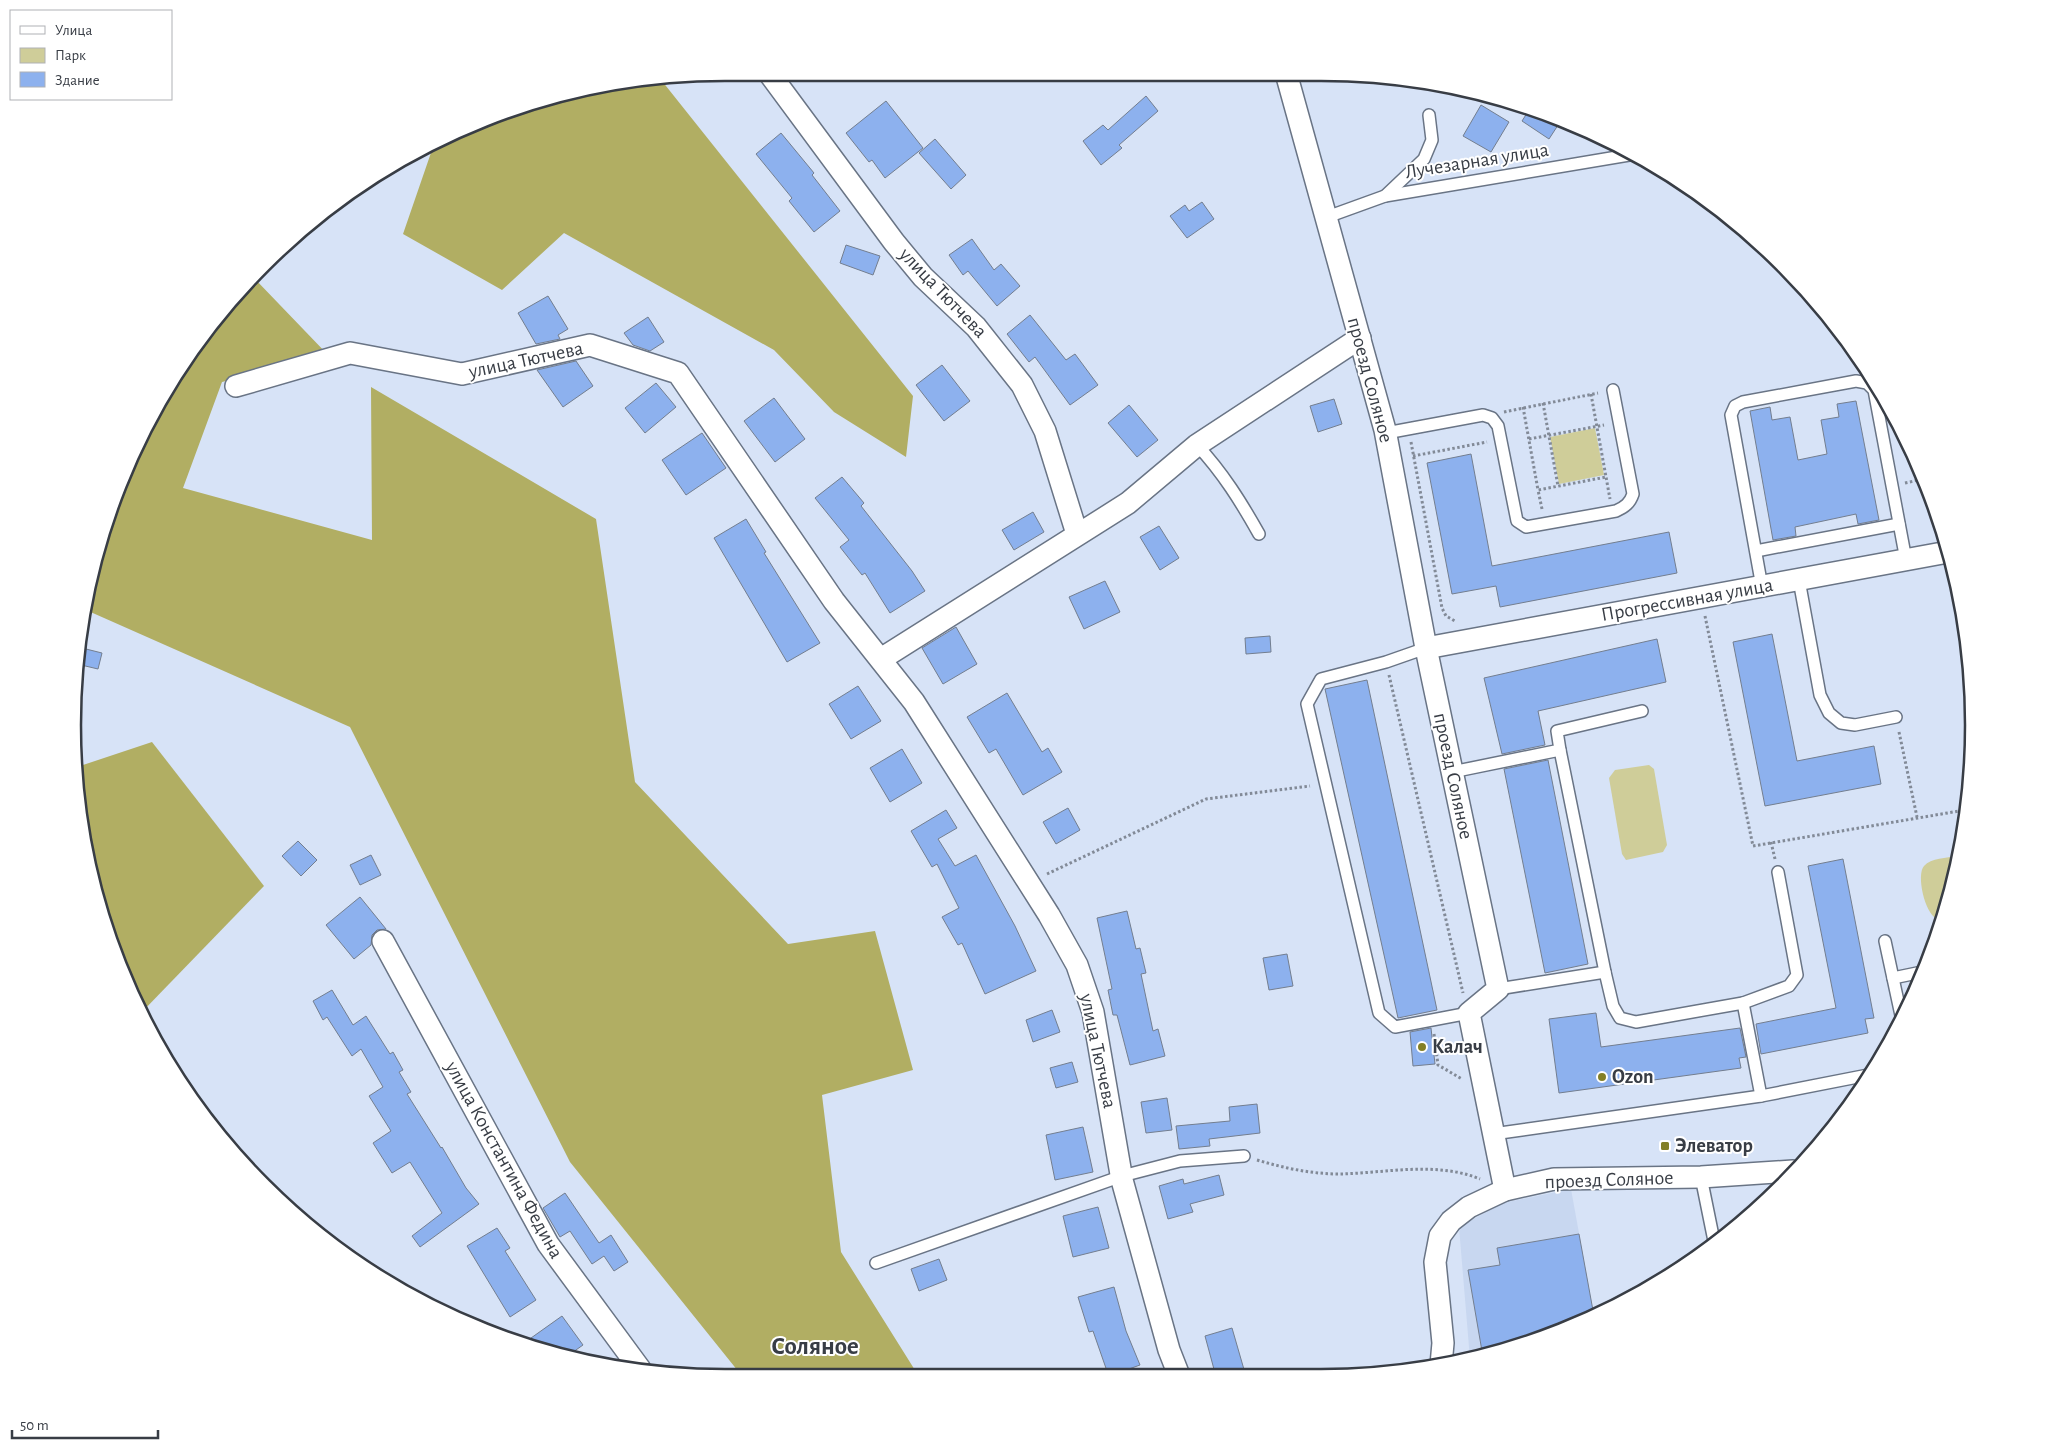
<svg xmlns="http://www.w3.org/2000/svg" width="2046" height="1450" viewBox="0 0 2046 1450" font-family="'Alegreya Sans',sans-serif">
<rect width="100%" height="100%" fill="#d7e3f7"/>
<!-- built -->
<polygon fill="#c8d7f0" points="1571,1189 1594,1316 1490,1355 1470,1359 1459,1227 1503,1203"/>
<!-- green -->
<g fill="#cfcd99">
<polygon points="1595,428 1604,475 1559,484 1550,437"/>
<polygon points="1649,765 1654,769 1667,845 1663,852 1626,860 1622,854 1609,778 1615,770"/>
<path d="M 1957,856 L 1951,894 L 1942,917 L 1936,918 C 1925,913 1916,875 1924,866 C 1931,858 1947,858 1957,856 Z"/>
</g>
<!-- forest -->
<g fill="#b1ae63">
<polygon points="662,81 913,396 906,457 834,412 774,350 564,233 502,290 403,234 434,144 475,122 556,95"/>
<polygon points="254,278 329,356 222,382 183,488 372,540 371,387 596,519 635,782 788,944 875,931 913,1070 822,1095 841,1252 918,1375 742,1376 570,1162 350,727 86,610 122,475 160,399 234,295"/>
<polygon points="152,742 264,886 140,1014 85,852 77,767"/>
</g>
<!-- building -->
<g fill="#8db1ee" stroke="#737e8f">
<polygon points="1146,96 1158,111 1119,145 1122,148 1101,165 1083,141 1103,125 1108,130"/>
<polygon points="886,101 923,148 885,178 872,160 869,162 846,133"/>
<polygon points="1481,105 1509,122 1491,152 1463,136"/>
<polygon points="1529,110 1562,119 1549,139 1522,121"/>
<polygon points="781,133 814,173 812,175 840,211 814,232 789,201 792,198 756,154"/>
<polygon points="935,139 966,175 951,189 919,153"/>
<polygon points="1202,202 1214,219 1187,238 1170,216 1185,205 1189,211"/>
<polygon points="972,239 994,270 1001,264 1020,286 997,306 968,271 963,275 949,255"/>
<polygon points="846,245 880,256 873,275 840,263"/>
<polygon points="548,296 568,329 558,335 560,339 536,344 518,313"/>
<polygon points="1030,315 1066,360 1075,354 1098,385 1070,405 1035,357 1029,362 1007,334"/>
<polygon points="648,317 664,342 650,351 633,345 624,333"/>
<polygon points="576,361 593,386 563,407 537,370"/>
<polygon points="942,365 970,401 944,421 916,385"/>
<polygon points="656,383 676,407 645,433 625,408"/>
<polygon points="774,398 805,439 775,462 744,421"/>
<polygon points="1334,399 1342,424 1318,432 1310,406"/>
<polygon points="1856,401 1879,520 1858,524 1856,514 1795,527 1796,536 1773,540 1750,411 1770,407 1772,420 1790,417 1798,460 1827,454 1821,420 1839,417 1837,404"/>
<polygon points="1129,405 1158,440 1137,457 1108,423"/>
<polygon points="702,433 726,468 686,495 662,460"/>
<polygon points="1471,454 1492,566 1669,532 1677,573 1500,607 1496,586 1452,594 1427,463"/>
<polygon points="842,477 864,503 861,506 912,571 925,591 890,613 865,573 862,575 840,547 849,540 815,498"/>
<polygon points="1033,512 1044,532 1014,550 1002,530"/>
<polygon points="746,519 766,552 764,553 820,643 787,662 714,538"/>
<polygon points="1159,526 1179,558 1160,570 1140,537"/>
<polygon points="1105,581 1120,612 1084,629 1069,597"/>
<polygon points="956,627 977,664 943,684 922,648"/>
<polygon points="1772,634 1797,761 1874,746 1881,784 1765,806 1733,642"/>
<polygon points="1270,636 1271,652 1246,654 1245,638"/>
<polygon points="1657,639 1666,682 1538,711 1545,745 1502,754 1484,678"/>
<polygon points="78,647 102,653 98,669 77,664"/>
<polygon points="1367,680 1437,1010 1398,1018 1325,689"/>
<polygon points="858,686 881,721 851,739 829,704"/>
<polygon points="1007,693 1042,752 1048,748 1062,772 1023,795 996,749 989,753 967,717"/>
<polygon points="902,749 922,783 890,802 870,768"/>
<polygon points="1548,760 1588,964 1545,973 1504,769"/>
<polygon points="1068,808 1080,830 1056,844 1043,822"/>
<polygon points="946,810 957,828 938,839 955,866 976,855 1015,926 1036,971 985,994 962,943 958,945 942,917 959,908 937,864 932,867 911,831"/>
<polygon points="298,841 317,860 301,876 282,856"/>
<polygon points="371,855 381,875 360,885 350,865"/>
<polygon points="1843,859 1874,1018 1865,1019 1868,1033 1761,1054 1756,1024 1836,1008 1808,866"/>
<polygon points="360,897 386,929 377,930 372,935 371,945 354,959 326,925"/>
<polygon points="1127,911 1136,949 1140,948 1146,973 1141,974 1153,1031 1158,1029 1165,1056 1130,1065 1117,1015 1113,1015 1108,990 1112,989 1097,918"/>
<polygon points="1287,954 1293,986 1269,990 1263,958"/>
<polygon points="332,990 353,1025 366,1016 390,1054 393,1052 403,1070 399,1072 411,1092 407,1094 441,1148 442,1147 466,1188 479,1204 420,1247 412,1236 442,1213 410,1162 392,1173 373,1143 391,1131 369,1096 383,1087 361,1049 352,1056 327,1017 323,1020 313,1001"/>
<polygon points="1052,1010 1060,1032 1033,1042 1026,1020"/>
<polygon points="1596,1013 1601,1047 1740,1028 1746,1057 1739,1058 1741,1068 1559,1093 1549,1019"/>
<polygon points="1431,1028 1435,1064 1413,1066 1410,1032"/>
<polygon points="1072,1062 1078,1082 1056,1088 1050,1068"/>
<polygon points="1167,1098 1172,1130 1146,1133 1141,1102"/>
<polygon points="1257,1104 1260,1133 1209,1139 1210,1146 1179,1149 1176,1126 1230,1121 1229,1107"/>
<polygon points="1083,1127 1093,1172 1055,1180 1046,1135"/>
<polygon points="1219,1175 1224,1195 1190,1204 1193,1212 1168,1219 1159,1186 1183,1179 1184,1184"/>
<polygon points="565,1193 599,1243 611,1235 628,1262 614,1271 604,1256 592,1264 570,1231 560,1237 543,1208"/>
<polygon points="1098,1207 1109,1248 1073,1257 1063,1216"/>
<polygon points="497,1228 510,1248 505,1251 536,1300 510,1317 467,1246"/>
<polygon points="1579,1234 1594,1316 1483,1357 1468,1270 1500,1265 1497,1248"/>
<polygon points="939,1259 947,1280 919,1291 911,1269"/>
<polygon points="1114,1287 1126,1331 1140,1365 1115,1374 1108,1374 1093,1331 1089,1332 1078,1297"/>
<polygon points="562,1316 583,1345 566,1357 524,1343"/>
<polygon points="1232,1328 1245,1373 1215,1373 1205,1336"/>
</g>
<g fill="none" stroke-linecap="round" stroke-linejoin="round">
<defs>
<g id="lane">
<polyline points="1385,196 1424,159 1432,140 1429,115"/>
<polyline points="1327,217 1385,196 1635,154"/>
<path d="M 1386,433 L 1483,415 L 1492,418 L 1498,426 L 1517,521 L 1526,527 L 1616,511 C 1625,507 1630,503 1633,494 L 1613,390"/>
<path d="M 1197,445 C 1223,473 1241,502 1259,534"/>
<polyline points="1756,551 1899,524"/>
<polyline points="1799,580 1820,695 1829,713 1841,723 1855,725 1896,717"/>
<polyline points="1762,587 1731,415 1735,406 1743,402 1856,381 1867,383 1874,390 1906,560"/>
<polyline points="1426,648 1386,662 1321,679 1307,704 1379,1013 1395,1027 1469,1013"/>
<polyline points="1452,772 1560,750 1557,731 1642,711"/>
<polyline points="1885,941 1902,1020"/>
<polyline points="1605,972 1613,1006 1620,1018 1636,1022 1743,1003 1789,986 1797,975 1778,872"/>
<polyline points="1893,978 1922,972"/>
<polyline points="1498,989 1605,972 1560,750"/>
<polyline points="1743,1003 1761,1096"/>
<polyline points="1493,1134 1761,1096 1868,1075"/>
<polyline points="1701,1177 1714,1241"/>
<polyline points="876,1263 1122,1176 1180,1161 1244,1156"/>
</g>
<g id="street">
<polyline points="769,73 894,242 923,277 976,327 1022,385 1045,431 1077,534"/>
<polyline points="1286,73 1385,430 1426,648 1498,989 1469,1013 1505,1190"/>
<polyline points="236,386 350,353 462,374 590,345 678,373 834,601 914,702 1049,915 1077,965 1093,1012 1122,1180 1169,1350 1178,1373"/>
<polyline points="1426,648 1948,552"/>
<polyline points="881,659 1128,503 1197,445 1360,338"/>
<polyline points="383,941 548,1244 640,1369"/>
<polyline points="1441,1365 1443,1343 1435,1262 1440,1236 1451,1221 1469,1207 1505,1190 1554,1179 1701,1177 1793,1171"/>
</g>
</defs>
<!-- lane casing -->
<use href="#lane" stroke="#697485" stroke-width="14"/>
<!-- street casing -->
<use href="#street" stroke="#697485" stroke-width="24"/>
<!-- path -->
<g stroke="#828a97" stroke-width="3" stroke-dasharray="2.5 2.5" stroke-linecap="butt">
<polyline points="1591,394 1610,499"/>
<polyline points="1543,403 1558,486"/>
<polyline points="1523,407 1538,490"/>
<polyline points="1504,412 1598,393"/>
<polyline points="1529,439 1604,425"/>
<polyline points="1411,442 1442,608 1446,616 1455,621"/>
<polyline points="1413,456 1487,442"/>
<polyline points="1905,483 1923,479"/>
<polyline points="1542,509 1538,490 1606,477"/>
<polyline points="1705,616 1753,846 1965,810"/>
<polyline points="1389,675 1463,993"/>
<polyline points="1899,732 1917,817"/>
<polyline points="1771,842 1775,859"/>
<polyline points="1047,874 1206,799 1310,786"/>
<polyline points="1434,1034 1438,1065 1462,1079"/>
<path d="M 1257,1160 C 1284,1168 1311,1174 1340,1174 C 1386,1173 1436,1161 1480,1179"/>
</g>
<!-- lane -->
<use href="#lane" stroke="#fff" stroke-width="11"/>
<!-- street -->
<use href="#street" stroke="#fff" stroke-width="21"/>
</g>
<!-- markers -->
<g fill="#837f26" stroke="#fff" stroke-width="2">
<circle cx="1422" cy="1047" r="5"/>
<circle cx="1602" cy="1077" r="5"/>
<rect x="1660" y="1141" width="10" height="10" rx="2.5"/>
</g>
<g text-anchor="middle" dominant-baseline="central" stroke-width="4" stroke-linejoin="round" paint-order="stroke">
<!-- street labels -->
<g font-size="20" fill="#383d45" stroke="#fff">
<text transform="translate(1477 161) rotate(-9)">Лучезарная улица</text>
<text transform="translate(943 293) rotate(46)">улица Тютчева</text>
<text transform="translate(526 360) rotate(-12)">улица Тютчева</text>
<text transform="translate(1370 380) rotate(75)">проезд Соляное</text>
<text transform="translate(1687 600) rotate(-10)">Прогрессивная улица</text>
<text transform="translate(1453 776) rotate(78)">проезд Соляное</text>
<text transform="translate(1098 1051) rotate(78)">улица Тютчева</text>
<text transform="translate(504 1160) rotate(61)">улица Константина Федина</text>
<text transform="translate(1609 1180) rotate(-2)">проезд Соляное</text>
</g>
<!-- poi labels -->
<g font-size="20" font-weight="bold" fill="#383d45" stroke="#fff" text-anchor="start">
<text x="1432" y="1047">Калач</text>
<text x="1612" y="1077">Ozon</text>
<text x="1675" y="1146">Элеватор</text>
</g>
<!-- district labels -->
<g font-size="25" font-weight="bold" fill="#383d45" stroke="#fff">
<text x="815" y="1346">Соляное</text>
</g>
</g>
<!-- crop -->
<path d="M0 0H2046V1450H0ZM725 81H1321A644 644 0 0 1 1965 725V725A644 644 0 0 1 1321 1369H725A644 644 0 0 1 81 725V725A644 644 0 0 1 725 81Z" fill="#fff" fill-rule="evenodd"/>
<path fill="none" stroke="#383d45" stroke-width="2.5" d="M725 81H1321A644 644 0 0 1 1965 725V725A644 644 0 0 1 1321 1369H725A644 644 0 0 1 81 725V725A644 644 0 0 1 725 81Z"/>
<!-- legend -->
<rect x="10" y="10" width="162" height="90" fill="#ffffff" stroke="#afb1b5"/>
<rect x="20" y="26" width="25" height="8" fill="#ffffff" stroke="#afb1b5"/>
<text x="55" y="35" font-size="15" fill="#383d45">Улица</text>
<rect x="20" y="48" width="25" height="15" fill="#cfcd99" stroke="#afb1b5"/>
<text x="55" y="60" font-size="15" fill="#383d45">Парк</text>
<rect x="20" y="72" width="25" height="15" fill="#8db1ee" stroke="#afb1b5"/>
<text x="55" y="85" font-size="15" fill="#383d45">Здание</text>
<!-- scale -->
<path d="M12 1430v8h146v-8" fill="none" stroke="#383d45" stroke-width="2.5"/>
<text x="20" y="1430" font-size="15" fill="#383d45" stroke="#ffffff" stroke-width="4" paint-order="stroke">50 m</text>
</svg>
